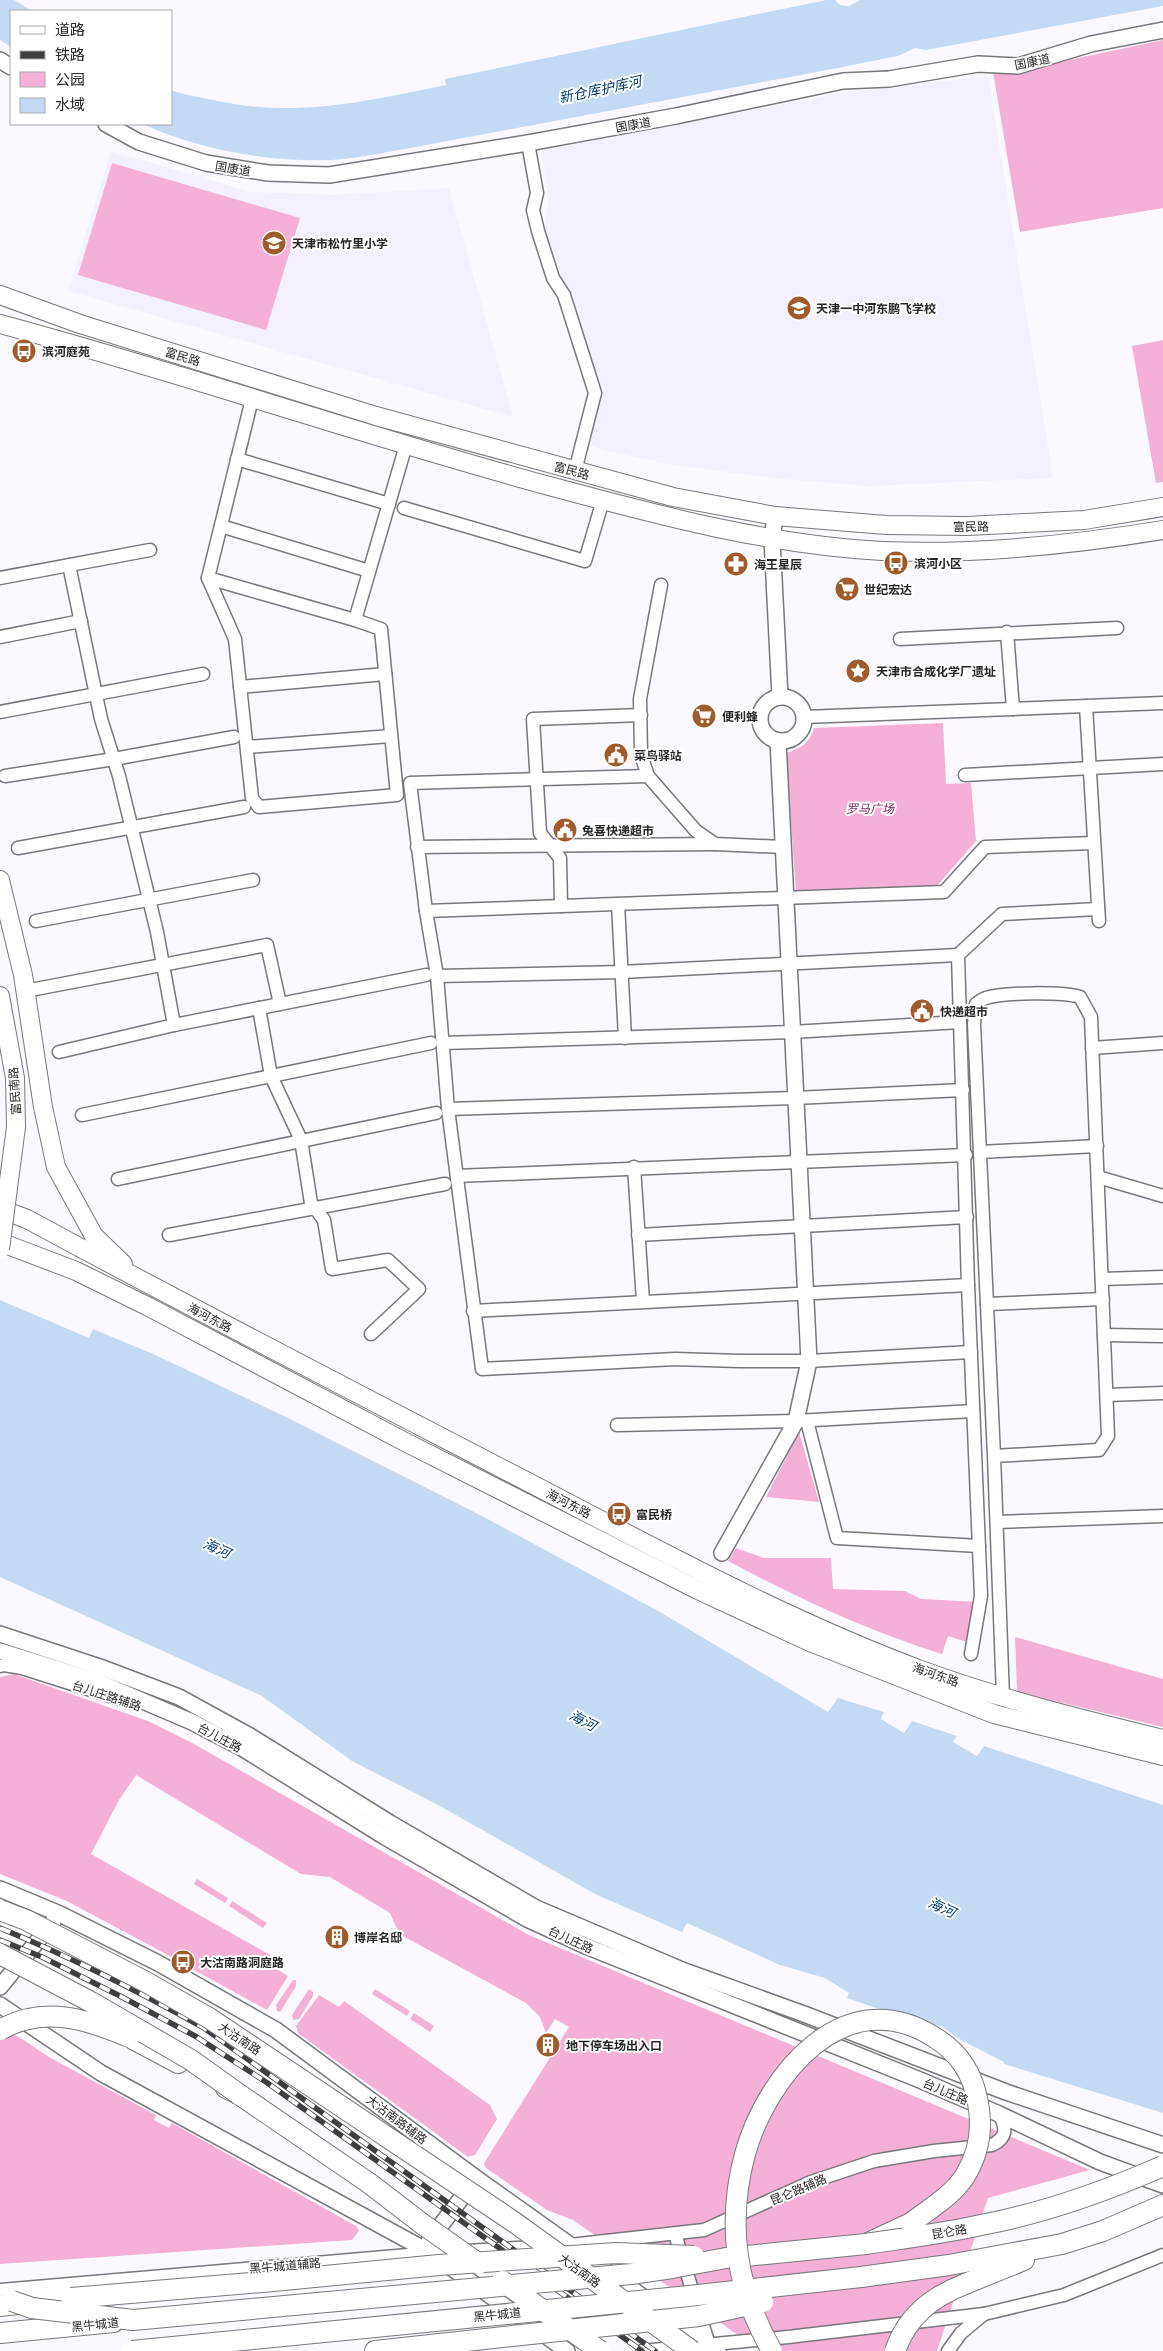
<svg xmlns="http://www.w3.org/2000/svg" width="1163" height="2351" viewBox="0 0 1163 2351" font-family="'Playfair Display','Noto Sans SC',serif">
<rect width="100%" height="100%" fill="#fbf9ff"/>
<!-- built -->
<g fill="#f4f0fe">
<polygon points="988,76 1053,478 869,486 782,479 674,465 602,450 585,443 598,393 545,224 549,198 541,151 840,93"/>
<polygon points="111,151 251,192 334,195 449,188 513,417 68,291"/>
</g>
<!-- green -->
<g fill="#f5b0d7">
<polygon points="1163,40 1163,208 1020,232 993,72 1017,71"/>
<polygon points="112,163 300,218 266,330 78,275"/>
<polygon points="1163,340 1163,482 1156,483 1132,346"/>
<path d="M 943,723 L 946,784 L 971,783 L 976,841 L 936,887 L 796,892 L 786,753 C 801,748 809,744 814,728 Z"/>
<polygon points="799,1432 819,1502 766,1497"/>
<path d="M 736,1548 L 764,1558 L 831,1558 L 833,1589 L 905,1591 L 921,1599 L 980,1602 L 976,1645 L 948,1636 L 942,1654 C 868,1631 796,1597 728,1561 Z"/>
<polygon points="1015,1637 1163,1679 1163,1727 1017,1692"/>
<polygon points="14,1674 148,1721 194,1744 529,1935 1090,2170 988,2198 937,2351 761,2351 573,2220 547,2210 486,2168 484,2164 486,2160 569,2027 555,2019 546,2033 540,2017 526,2003 403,1936 396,1927 390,1913 330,1877 301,1874 136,1775 119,1800 91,1854 272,1956 269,1964 288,1976 267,2010 185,1965 188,1959 181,1954 177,1960 67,1901 0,1874 0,1677"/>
<polygon points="197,1879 228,1898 225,1903 194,1884"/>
<polygon points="232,1901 267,1923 263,1928 229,1906"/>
<polygon points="293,1980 296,1980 296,1986 282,2009 280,2012 277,2011 276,2005"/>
<polygon points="309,1989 313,1992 313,1996 299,2019 293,2020 292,2015"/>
<polygon points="375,1989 410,2011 407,2016 372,1994"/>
<polygon points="319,1995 339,2007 344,2001 490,2105 497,2119 475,2155 468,2157 298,2033 296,2026"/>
<polygon points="414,2013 434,2026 430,2032 410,2019"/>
<polygon points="0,2030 19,2037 49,2057 156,2115 154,2120 169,2128 172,2123 356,2226 359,2231 352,2240 0,2264"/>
</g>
<!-- water -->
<g fill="#c4daf3">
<polygon points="0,0 14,0 32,11 11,11 11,47 0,40"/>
<path d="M 826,0 L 835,0 L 840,5 L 849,6 L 860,0 L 1163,0 L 1163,6 L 926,50 L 915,48 L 898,56 L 822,71 L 389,152 C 370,155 351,159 332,160 C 267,162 201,150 142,124 L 171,124 L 171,90 C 183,95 196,96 208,99 C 295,119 361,102 446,85 L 445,79 Z"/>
<polygon points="0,1300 89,1338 93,1329 151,1353 286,1417 482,1516 660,1612 828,1712 838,1698 884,1712 881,1719 904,1733 912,1721 957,1736 953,1742 977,1756 984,1746 1163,1805 1163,2113 1004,2064 1004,2062 961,2040 941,2026 914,2021 847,1998 849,1993 825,1978 780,1965 687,1923 682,1932 595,1894 440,1806 352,1761 262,1696 0,1577"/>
</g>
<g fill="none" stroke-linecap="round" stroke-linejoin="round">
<defs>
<g id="minor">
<polyline points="528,143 537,193 533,210 538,231 553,278 564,295 595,393 575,471"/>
<polyline points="252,399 208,578 355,620 406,445"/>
<polyline points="237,459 389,504"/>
<polyline points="404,508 585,561 603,500"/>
<polyline points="221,526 369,571"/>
<polyline points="69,565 101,719 119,776 157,932 174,1025"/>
<polyline points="0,578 150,550"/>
<polyline points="208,578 235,639 252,798 259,807 397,795 381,629 355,620"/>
<polyline points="661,585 640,699 641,755 648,776 696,831 715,844 783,847"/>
<polyline points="1007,632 1013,709"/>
<polyline points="0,637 81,621"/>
<polyline points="900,639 1117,628"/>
<polyline points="240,687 385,674"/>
<polyline points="1086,706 1099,921"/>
<polyline points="0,712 203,674"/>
<polyline points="804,717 1163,703"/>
<polyline points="247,747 391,736"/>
<polyline points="965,775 1163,764"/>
<polyline points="5,776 114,759 234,737"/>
<polyline points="648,776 410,783 426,911 437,976 448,1109 482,1369 675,1359 740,1361 809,1361 971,1352"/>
<polyline points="417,847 715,844"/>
<polyline points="18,848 244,807"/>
<polyline points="618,904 625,1038"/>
<polyline points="561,906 560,858 540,833 533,719 641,715"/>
<polyline points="426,911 944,892 985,847 1094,843"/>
<polyline points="36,921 253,880"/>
<polyline points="437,976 622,972 958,955"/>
<polyline points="25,991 267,945 280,1004"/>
<polyline points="259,1008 271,1076 301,1140 311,1203 324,1220 332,1269 388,1260 419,1289 371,1334"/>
<polyline points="443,1043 792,1032 960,1022"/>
<polyline points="1092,1048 1163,1043"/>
<polyline points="59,1052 174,1025 426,975"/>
<polyline points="448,1109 795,1098 963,1090"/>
<polyline points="82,1115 431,1043"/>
<polyline points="980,1152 1097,1146"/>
<polyline points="634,1167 643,1301"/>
<polyline points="457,1176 966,1155"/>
<polyline points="1098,1177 1163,1196"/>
<polyline points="118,1179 436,1113"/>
<polyline points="169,1235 445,1184"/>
<polyline points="638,1235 967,1217"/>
<polyline points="1102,1279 1163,1277"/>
<polyline points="987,1304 1103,1299"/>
<polyline points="473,1311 968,1285"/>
<polyline points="1104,1335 1163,1336"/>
<polyline points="1107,1395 1163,1393"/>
<polyline points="807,1421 837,1538 979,1546"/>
<polyline points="617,1425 796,1421 973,1411"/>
<path d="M 994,1456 L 1099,1450 L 1108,1436 L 1091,1017 L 1080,997 C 1063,992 1003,992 986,998 C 982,999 979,1002 976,1004 L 974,1024 L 994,1456 L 1003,1697"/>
<polyline points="997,1522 1163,1516"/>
<polyline points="971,1654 981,1596 968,1285 958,955 1002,914 1098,909"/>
<polyline points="0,1666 4,1665 22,1668 129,1702"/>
<polyline points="675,2234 709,2345 707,2348"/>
<path d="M 0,2290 L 431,2253 L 570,2245 L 704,2230 L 811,2182 L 874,2161 L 934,2151 L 992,2145 C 1007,2138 1007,2128 999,2114"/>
<polyline points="642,2351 788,2337 984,2314 1064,2295 1163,2255"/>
<polyline points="948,2351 961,2333 984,2314"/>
</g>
<g id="tertiary">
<polyline points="0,60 11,67"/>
<polyline points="106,124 139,142 206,163 268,173 329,175 528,143 676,116 843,81 889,79 978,64 1018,66 1091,44 1163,30"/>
<polyline points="775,516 772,539 780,697"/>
<circle cx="782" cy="719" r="22"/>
<polyline points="722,1553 796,1421 809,1361 778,741"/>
<polyline points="0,1634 100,1667 179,1697 250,1736 390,1823 536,1908 682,1970 804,2014 1006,2092 1163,2145"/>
<polyline points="0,1651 96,1681 192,1722 242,1748 385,1837 527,1919 588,1947 920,2080 999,2114 1100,2162 1163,2185"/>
<polyline points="0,1889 60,1914 158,1963 276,2030 476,2178 650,2302"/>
<polyline points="0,1987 53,1922"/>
<polyline points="0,2005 101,2073 431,2253 567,2351"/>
<polyline points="429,2241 472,2184"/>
<polyline points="668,2316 718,2351"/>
</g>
<g id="secondary">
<polyline points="0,295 80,324 376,416 673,497 775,516 886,525 967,526 1084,520 1163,507"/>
<path d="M 0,324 C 186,374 367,437 553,487 C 661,516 770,545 882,551 C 976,555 1071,545 1163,530"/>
<polyline points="0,880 23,975 43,1107 56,1167 94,1236 123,1264"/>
<polyline points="0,996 15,1078 16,1127"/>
<path d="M 0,1209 L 27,1219 C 182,1303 339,1384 495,1465 C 635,1537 774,1615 921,1670 C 1000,1699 1081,1719 1163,1739"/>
<polyline points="0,1242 76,1271 149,1307 407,1443 698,1590 810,1642 994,1714 1163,1756"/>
</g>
<g id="trunk">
<polyline points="133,2039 178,2063"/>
<polyline points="226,2088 240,2095 369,2183 421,2223"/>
<polyline points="726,2258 866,2244 911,2223"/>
<polyline points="861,2277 949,2265 1062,2244 1103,2231 1163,2205"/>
<polyline points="965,2284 1024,2260"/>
<polyline points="0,2306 71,2298"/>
<polyline points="0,2333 114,2322"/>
<polyline points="375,2351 512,2336"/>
</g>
</defs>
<!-- minor casing -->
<use href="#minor" stroke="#78777c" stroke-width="15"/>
<!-- tertiary casing -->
<use href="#tertiary" stroke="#78777c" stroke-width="18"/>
<!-- secondary casing -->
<use href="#secondary" stroke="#78777c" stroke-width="20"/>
<!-- trunk casing -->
<use href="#trunk" stroke="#78777c" stroke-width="22"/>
<!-- minor -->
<use href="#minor" stroke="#fff" stroke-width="12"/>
<!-- tertiary -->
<use href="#tertiary" stroke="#fff" stroke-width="15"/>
<!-- secondary -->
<use href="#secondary" stroke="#fff" stroke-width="18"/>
<!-- trunk -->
<use href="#trunk" stroke="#fff" stroke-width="20"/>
<defs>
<g id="rail">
<path d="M 0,1928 C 71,1957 138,1991 204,2028 L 655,2351"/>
<polyline points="0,1940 42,1957 120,1996 195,2036 266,2082 523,2265"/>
<polyline points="557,2290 642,2351"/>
</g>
</defs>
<!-- rail casing -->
<use href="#rail" stroke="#3f3f41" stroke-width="5.5"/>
<!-- rail -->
<use href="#rail" stroke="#fff" stroke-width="4" stroke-dasharray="11" stroke-linecap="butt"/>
<defs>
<polyline id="secondary-bridge" points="0,1249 16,1127"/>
<g id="trunk-bridge">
<polyline points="0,1910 26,1920 146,1982 209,2018 514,2222 692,2351"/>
<polyline points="0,1954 91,2002 191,2060 240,2095"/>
<path d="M 0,2030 C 43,2005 87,2019 129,2037"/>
<polyline points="421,2223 479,2264"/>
<path d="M 866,2244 C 906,2238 946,2233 986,2224 C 1047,2212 1106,2191 1163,2166"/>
<polyline points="502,2281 600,2351"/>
<polyline points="71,2298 263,2282 439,2265 616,2253 694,2256"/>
<polyline points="12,2301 32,2308 133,2320 631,2274 672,2268 726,2258"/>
<polyline points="512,2336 699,2316 763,2302"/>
<polyline points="132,2351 689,2296 861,2277"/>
<path d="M 772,2351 C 736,2288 726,2225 745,2154 C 767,2075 845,1980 934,2037 C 960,2053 973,2074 978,2103 C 983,2129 979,2153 965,2176 C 952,2196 929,2209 911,2223"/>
<path d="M 895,2351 C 907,2316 932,2297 965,2284"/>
</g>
</defs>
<!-- secondary-bridge casing -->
<use href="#secondary-bridge" stroke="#78777c" stroke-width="20" stroke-linecap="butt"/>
<!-- trunk-bridge casing -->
<use href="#trunk-bridge" stroke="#78777c" stroke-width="22" stroke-linecap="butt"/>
<!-- secondary-bridge -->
<use href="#secondary-bridge" stroke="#fff" stroke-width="18"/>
<!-- trunk-bridge -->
<use href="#trunk-bridge" stroke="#fff" stroke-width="20"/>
</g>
<!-- icons -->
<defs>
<symbol id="school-disc" viewBox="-11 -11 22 22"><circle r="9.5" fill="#9f5b2b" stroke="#fff"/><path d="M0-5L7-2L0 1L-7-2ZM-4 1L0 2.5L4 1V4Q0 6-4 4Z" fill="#fff"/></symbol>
<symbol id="bus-disc" viewBox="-11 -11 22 22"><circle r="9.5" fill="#9f5b2b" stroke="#fff"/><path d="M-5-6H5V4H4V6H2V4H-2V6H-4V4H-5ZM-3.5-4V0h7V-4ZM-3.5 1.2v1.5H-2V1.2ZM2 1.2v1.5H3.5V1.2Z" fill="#fff"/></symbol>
<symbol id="pharmacy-disc" viewBox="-11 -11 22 22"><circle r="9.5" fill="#9f5b2b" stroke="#fff"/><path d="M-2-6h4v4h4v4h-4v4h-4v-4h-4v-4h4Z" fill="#fff"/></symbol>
<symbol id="supermarket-disc" viewBox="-11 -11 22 22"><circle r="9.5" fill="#9f5b2b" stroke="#fff"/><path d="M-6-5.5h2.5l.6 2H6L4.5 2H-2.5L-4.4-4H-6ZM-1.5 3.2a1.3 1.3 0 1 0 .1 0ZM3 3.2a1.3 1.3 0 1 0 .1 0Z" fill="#fff"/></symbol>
<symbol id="sight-disc" viewBox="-11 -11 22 22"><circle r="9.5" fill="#9f5b2b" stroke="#fff"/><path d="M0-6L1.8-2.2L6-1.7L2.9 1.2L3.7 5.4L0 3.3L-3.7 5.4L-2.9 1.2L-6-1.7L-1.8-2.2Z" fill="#fff"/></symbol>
<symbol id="civic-disc" viewBox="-11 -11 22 22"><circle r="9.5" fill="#9f5b2b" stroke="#fff"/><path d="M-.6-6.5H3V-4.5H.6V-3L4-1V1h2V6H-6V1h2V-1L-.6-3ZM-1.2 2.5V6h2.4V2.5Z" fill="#fff"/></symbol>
<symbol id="building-disc" viewBox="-11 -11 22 22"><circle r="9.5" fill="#9f5b2b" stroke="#fff"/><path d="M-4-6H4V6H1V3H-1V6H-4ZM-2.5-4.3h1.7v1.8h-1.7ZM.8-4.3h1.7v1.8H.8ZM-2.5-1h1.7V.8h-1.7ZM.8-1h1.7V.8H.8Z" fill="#fff"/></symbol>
</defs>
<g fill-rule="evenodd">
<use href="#school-disc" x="260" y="229" width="28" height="28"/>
<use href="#school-disc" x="785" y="294" width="28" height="28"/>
<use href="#bus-disc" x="10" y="337" width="28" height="28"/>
<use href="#bus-disc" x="882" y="549" width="28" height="28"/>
<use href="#pharmacy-disc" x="722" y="550" width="28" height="28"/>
<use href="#supermarket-disc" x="833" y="575" width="28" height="28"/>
<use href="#sight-disc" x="844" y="657" width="28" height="28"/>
<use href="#supermarket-disc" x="690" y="702" width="28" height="28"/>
<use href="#civic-disc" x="602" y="741" width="28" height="28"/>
<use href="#civic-disc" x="551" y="816" width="28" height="28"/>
<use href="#civic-disc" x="908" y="997" width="28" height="28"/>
<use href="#bus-disc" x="605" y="1500" width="28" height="28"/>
<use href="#building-disc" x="323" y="1923" width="28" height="28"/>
<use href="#bus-disc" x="169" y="1948" width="28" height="28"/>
<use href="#building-disc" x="534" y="2031" width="28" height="28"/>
</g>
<g text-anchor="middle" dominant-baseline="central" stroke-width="4" stroke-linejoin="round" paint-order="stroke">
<!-- street labels -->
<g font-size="12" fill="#272729" stroke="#fff">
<text transform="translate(1032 61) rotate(-12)">国康道</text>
<text transform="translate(633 124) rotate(-10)">国康道</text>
<text transform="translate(233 168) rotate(9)">国康道</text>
<text transform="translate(183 356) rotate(17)">富民路</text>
<text transform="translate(572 470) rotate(15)">富民路</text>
<text transform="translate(971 526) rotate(-1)">富民路</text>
<text transform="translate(14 1091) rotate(-94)">富民南路</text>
<text transform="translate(210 1317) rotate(28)">海河东路</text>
<text transform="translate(569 1503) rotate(27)">海河东路</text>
<text transform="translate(936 1674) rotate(19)">海河东路</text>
<text transform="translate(107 1695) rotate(18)">台儿庄路辅路</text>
<text transform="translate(220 1737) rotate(28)">台儿庄路</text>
<text transform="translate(571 1939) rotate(25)">台儿庄路</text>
<text transform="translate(240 2038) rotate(34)">大沽南路</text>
<text transform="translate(946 2091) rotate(23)">台儿庄路</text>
<text transform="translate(397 2119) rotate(37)">大沽南路辅路</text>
<text transform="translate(798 2189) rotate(-23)">昆仑路辅路</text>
<text transform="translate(949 2231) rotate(-10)">昆仑路</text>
<text transform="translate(285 2265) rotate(-5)">黑牛城道辅路</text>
<text transform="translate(580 2270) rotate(36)">大沽南路</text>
<text transform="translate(497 2314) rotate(-6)">黑牛城道</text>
<text transform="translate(95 2324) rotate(-6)">黑牛城道</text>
</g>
<!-- poi labels -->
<g font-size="12" font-weight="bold" fill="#272729" stroke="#fff" text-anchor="start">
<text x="292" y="243">天津市松竹里小学</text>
<text x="816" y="308">天津一中河东鹏飞学校</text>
<text x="42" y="351">滨河庭苑</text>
<text x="914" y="563">滨河小区</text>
<text x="754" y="564">海王星辰</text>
<text x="864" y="589">世纪宏达</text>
<text x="876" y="671">天津市合成化学厂遗址</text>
<text x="722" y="716">便利蜂</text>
<text x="634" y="755">菜鸟驿站</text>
<text x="582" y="830">兔喜快递超市</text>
<text x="940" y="1011">快递超市</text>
<text x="636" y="1514">富民桥</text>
<text x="354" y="1937">博岸名邸</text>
<text x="200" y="1962">大沽南路洞庭路</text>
<text x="566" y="2045">地下停车场出入口</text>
</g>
<!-- park labels -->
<g font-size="12" font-style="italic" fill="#852e66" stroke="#fff">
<text x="870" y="808">罗马广场</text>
</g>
<!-- water labels -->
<g font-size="14" font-style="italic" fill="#003b71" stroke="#fff">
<text transform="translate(600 89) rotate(-12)">新仓库护库河</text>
<text transform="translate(217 1548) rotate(24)">海河</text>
<text transform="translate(583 1720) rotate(28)">海河</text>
<text transform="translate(942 1907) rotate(25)">海河</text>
</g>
</g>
<!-- legend -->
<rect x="10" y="10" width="162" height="115" fill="#ffffff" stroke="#a9a9a9"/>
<rect x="20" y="26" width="25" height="8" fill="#ffffff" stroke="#a9a9a9"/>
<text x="55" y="35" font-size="15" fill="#272729">道路</text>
<rect x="20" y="51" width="25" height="8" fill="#3f3f41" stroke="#a9a9a9"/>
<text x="55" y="60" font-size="15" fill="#272729">铁路</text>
<rect x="20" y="72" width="25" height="15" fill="#f5b0d7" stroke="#a9a9a9"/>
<text x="55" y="85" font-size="15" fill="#272729">公园</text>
<rect x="20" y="98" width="25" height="15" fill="#c4daf3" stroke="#a9a9a9"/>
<text x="55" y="110" font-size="15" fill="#272729">水域</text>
</svg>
